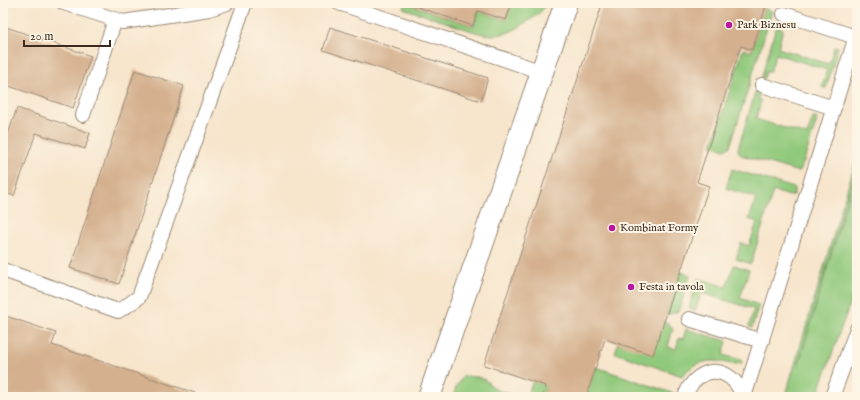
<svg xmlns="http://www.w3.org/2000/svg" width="860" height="400" viewBox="0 0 860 400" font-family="'IM FELL English',serif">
<rect width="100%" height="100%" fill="#fcf5e5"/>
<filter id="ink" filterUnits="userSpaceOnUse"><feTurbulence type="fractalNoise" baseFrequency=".025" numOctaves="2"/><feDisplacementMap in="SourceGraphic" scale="8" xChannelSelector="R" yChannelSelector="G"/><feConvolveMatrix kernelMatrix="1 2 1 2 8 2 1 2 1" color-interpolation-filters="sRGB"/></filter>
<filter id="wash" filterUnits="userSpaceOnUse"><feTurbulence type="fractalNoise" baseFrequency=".012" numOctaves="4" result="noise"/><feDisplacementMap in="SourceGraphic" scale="16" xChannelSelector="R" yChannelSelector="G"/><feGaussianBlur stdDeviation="0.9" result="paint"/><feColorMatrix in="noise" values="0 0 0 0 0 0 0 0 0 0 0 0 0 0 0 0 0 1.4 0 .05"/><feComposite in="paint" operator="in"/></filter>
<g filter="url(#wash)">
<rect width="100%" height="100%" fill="#f7e5cc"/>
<!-- green -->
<g fill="#91c97c" stroke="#667a4d">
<path d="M 405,3 L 473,26 L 478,11 L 506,20 L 512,3 L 547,3 C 542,12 535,17 527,22 C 507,36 495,38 472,31 L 403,8 Z"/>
<polygon points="765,9 772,11 730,147 724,149 712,145 743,49 751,52"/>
<polygon points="778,27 781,28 783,29 778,48 829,64 834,47 837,46 838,48 826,88 824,88 822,87 827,70 776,54 770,72 766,72 763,81 761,79 775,30"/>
<polygon points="759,89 761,89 758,98 761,101 756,119 807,135 813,118 816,118 817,120 801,170 799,172 741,155 739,153 738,149 756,90"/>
<polygon points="857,156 857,163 798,366 857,167 857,215 850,234 857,237 857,283 817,397 785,397"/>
<polygon points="732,169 794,188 794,195 790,196 773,191 751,264 736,259 741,243 749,246 757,222 749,219 756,198 726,188"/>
<polygon points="734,265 749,270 740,298 759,305 752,328 749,327 749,325 754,309 701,293 696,309 694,311 689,308 698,278 726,287"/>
<polygon points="680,272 690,275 679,310 677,312 666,315"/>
<path d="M 664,320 L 673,328 L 668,347 L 676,349 L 679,338 L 683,339 L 686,329 L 727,341 L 723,355 L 741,360 L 742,363 C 733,366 725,362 716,361 C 703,360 690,366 682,376 L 615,353 L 618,343 Z"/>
<polygon points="596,367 675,394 675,397 586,397"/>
<polygon points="463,376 478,377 485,380 498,391 507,392 516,397 453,397 456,387"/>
<polygon points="533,381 546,386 542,397 524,397 528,393"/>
</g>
<g id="blocks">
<!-- building -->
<g fill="#d4b08e">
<polygon points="406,3 512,3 506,20 478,11 473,26"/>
<polygon points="593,3 767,3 752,50 741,46 698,179 697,182 709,186 653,355 605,339 586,397 542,397 546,386 484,365 601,8 593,5"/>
<polygon points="3,26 91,56 73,108 3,84"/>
<polygon points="330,27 488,78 481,101 323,50"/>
<polygon points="135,70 184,86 119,284 70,268"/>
<polygon points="17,108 90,133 85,149 36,133 14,196 3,192 3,149"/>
<polygon points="3,315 56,333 52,345 207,397 3,397"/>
</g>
</g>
</g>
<g filter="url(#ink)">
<use href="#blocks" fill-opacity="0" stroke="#998875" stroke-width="1"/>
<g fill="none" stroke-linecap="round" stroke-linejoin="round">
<defs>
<g id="lane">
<polyline points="64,3 123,22 209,9 227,3"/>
<polyline points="339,3 542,72"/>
<polyline points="784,14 856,37"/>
<polyline points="762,85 834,108"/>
<polyline points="83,115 115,20"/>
<polyline points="3,270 118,311 128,305 139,297 245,3"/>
<polyline points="689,319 762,341"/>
<path d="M 685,397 C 692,375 715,362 734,381 C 738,385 741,391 743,397"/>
<polyline points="744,397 857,33"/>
<polyline points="832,397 857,329"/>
</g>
<polyline id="street" points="429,397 566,3"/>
</defs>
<!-- lane casing -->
<use href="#lane" stroke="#998875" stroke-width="16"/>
<!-- street casing -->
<use href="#street" stroke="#998875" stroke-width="24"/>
<!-- lane -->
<use href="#lane" stroke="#fff" stroke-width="14"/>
<!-- street -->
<use href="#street" stroke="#fff" stroke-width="22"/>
</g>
</g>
<!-- markers -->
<g fill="#b5179e" stroke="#fcf5e5" stroke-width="1.5">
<circle cx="729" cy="25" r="4"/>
<circle cx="612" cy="228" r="4"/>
<circle cx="631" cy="287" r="4"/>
</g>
<g text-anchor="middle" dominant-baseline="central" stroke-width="4" stroke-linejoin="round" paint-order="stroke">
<!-- poi labels -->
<g font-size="11" fill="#3b2a1e" stroke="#fcf5e5" text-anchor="start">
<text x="737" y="25">Park Biznesu</text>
<text x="620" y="228">Kombinat Formy</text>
<text x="639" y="287">Festa in tavola</text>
</g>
</g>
<!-- margin -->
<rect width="860" height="400" fill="none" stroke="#fcf5e5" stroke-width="16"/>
<!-- scale -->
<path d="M24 40v6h86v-6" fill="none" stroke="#3b2a1e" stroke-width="2"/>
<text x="30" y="40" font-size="12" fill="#3b2a1e" stroke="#fcf5e5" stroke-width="3" paint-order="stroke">20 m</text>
</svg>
